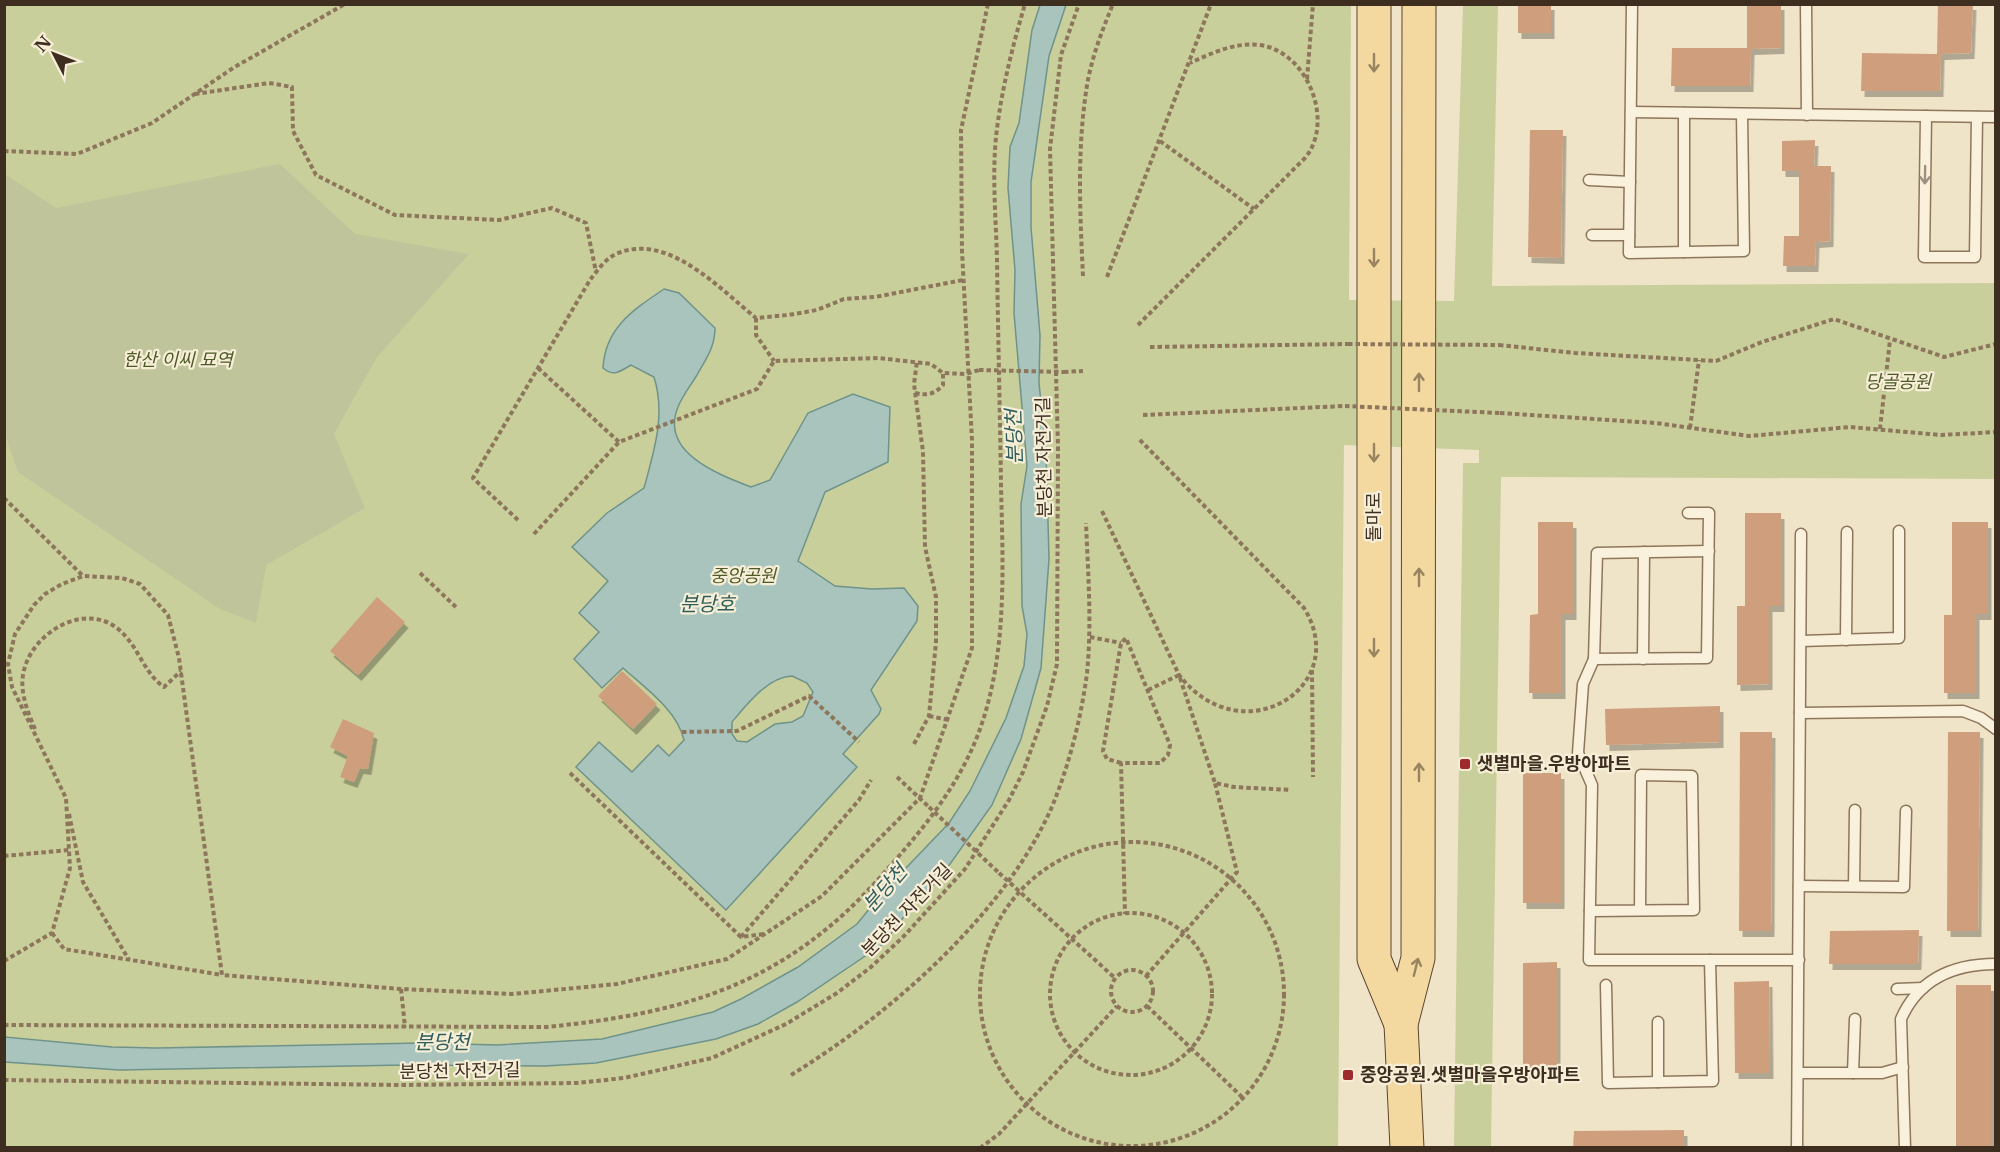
<svg xmlns="http://www.w3.org/2000/svg" width="2000" height="1152" viewBox="0 0 2000 1152" font-family="'Libre Baskerville','Noto Sans KR',serif">
<defs>
<filter id="shadow"><feDropShadow dx="3.5" dy="6" stdDeviation="0" flood-color="#0004"/></filter>
</defs>
<rect width="100%" height="100%" fill="#f0e4c8"/>
<!-- green -->
<polygon fill="#c9cf9b" points="4,5 1351,5 1349,300 1454,301 1463,5 1498,5 1492,286 1995,283 1995,479 1501,477 1491,1147 1454,1147 1463,463 1479,463 1479,450 1344,445 1338,1147 5,1147"/>
<!-- cemetery -->
<polygon fill="#bfc49a" points="280,164 355,234 469,254 377,357 334,434 365,508 266,565 256,623 220,609 18,472 5,434 5,174 56,208"/>
<!-- water -->
<g fill="#a9c4bc" stroke="#6f938a" stroke-width="1.5" fill-rule="evenodd">
<polygon points="1040,5 1066,5 1049,56 1031,182 1031,227 1040,335 1039,383 1046,450 1049,559 1041,668 1021,739 992,805 940,878 913,905 883,944 797,1002 758,1024 716,1039 596,1063 545,1066 406,1065 119,1070 5,1062 5,1037 112,1047 157,1048 421,1043 497,1045 602,1039 713,1012 741,999 798,967 857,924 883,892 949,823 970,791 1006,718 1024,666 1027,634 1022,606 1021,504 1027,466 1014,313 1015,270 1008,188 1010,147 1019,123 1032,30"/>
<path d="M 664,289 L 679,293 L 715,328 C 715,347 706,359 697,375 C 691,385 682,396 678,407 C 659,453 720,475 751,487 L 770,480 L 808,413 L 853,394 L 890,407 L 888,462 L 825,492 L 798,561 L 835,586 L 872,589 L 904,588 L 918,606 L 917,621 L 871,690 L 881,709 L 879,714 L 843,754 L 857,767 L 726,910 L 576,767 L 599,742 L 632,772 L 658,745 L 669,756 L 684,740 C 677,710 645,688 623,668 L 602,688 L 574,659 L 599,632 L 579,613 L 608,581 L 572,547 L 607,513 L 644,488 C 654,451 666,415 654,377 L 631,365 C 619,372 614,377 603,368 C 605,328 633,310 664,289 ZM 792,676 L 807,683 L 813,692 L 803,716 L 792,722 L 775,724 L 747,742 L 737,741 L 732,734 L 732,722 C 747,704 768,677 792,676 Z"/>
</g>
<!-- building -->
<g fill="#cf9f7d" filter="url(#shadow)">
<rect x="1518" y="4" width="33" height="29"/>
<polygon points="1747,4 1781,4 1781,48 1751,49 1750,86 1671,86 1672,48 1747,48"/>
<polygon points="1938,4 1973,4 1971,53 1941,54 1940,91 1861,91 1862,53 1937,54"/>
<polygon points="1530,130 1563,130 1561,258 1528,257"/>
<polygon points="1815,140 1814,166 1831,166 1830,241 1816,242 1815,266 1783,266 1784,236 1799,236 1799,171 1782,171 1782,141"/>
<polygon points="1745,513 1781,513 1781,606 1769,606 1769,684 1737,685 1737,606 1745,606"/>
<polygon points="1538,522 1573,522 1573,614 1562,614 1562,693 1529,693 1530,615 1538,614"/>
<polygon points="1952,522 1988,522 1988,614 1976,614 1976,693 1944,693 1944,615 1952,615"/>
<polygon points="377,597 405,622 358,675 330,651"/>
<polygon points="622,671 657,704 633,729 598,696"/>
<polygon points="1720,706 1720,742 1606,745 1605,709"/>
<polygon points="343,719 374,733 368,769 360,768 354,782 340,777 348,756 330,747"/>
<polygon points="1740,732 1772,732 1771,931 1739,931"/>
<polygon points="1948,732 1980,732 1978,931 1947,931"/>
<rect x="1523" y="773" width="38" height="130"/>
<polygon points="1919,930 1918,964 1829,964 1830,931"/>
<polygon points="1557,962 1557,1073 1523,1073 1523,963"/>
<polygon points="1769,981 1770,1073 1735,1073 1734,982"/>
<rect x="1956" y="985" width="35" height="163"/>
<polygon points="1684,1130 1684,1148 1573,1148 1574,1131"/>
</g>
<g fill="none" stroke-linecap="round" stroke-linejoin="round">
<defs>
<g id="lane">
<polyline points="1632,4 1629,253 1744,251 1742,114"/>
<polyline points="1806,4 1807,115"/>
<polyline points="1631,112 1996,117"/>
<polyline points="1926,116 1924,257 1975,257 1977,117"/>
<polyline points="1589,180 1630,182"/>
<polyline points="1592,235 1629,235"/>
<polyline points="1684,252 1684,113"/>
<polyline points="1709,551 1597,553 1594,659 1583,684 1578,753 1592,785 1589,960 1799,960"/>
<polyline points="1846,640 1847,532"/>
<polyline points="1801,641 1899,638 1899,531"/>
<polyline points="1594,659 1707,658 1709,513 1688,513"/>
<polyline points="1643,659 1644,552"/>
<polyline points="1800,713 1963,711 1981,718 1996,729"/>
<polyline points="1799,886 1904,887 1906,811"/>
<polyline points="1854,886 1855,810"/>
<polyline points="1590,911 1694,910 1692,776 1641,775 1640,910"/>
<polyline points="1606,985 1608,1083 1713,1081 1710,960"/>
<polyline points="1897,989 1923,988"/>
<polyline points="1798,1073 1882,1073 1903,1067"/>
<polyline points="1853,1073 1855,1019"/>
<polyline points="1658,1082 1658,1022"/>
<polyline points="1797,1148 1801,534"/>
<path d="M 1905,1148 L 1901,1019 C 1919,978 1954,964 1996,964"/>
</g>
<g id="primary">
<polyline points="1374,4 1374,959 1401,1024"/>
<polyline points="1407,1148 1401,1024 1418,958 1419,4"/>
</g>
</defs>
<!-- lane casing -->
<use href="#lane" stroke="#8d765c" stroke-width="13"/>
<!-- primary casing -->
<use href="#primary" stroke="#5b4430" stroke-width="35"/>
<!-- path -->
<g stroke="#8d765c" stroke-width="4" stroke-dasharray="4.5 3" stroke-linecap="butt">
<polyline points="1307,79 1313,4"/>
<polyline points="195,94 269,83 292,87 293,131 316,175 395,215 499,220 552,208 586,223 596,272"/>
<polyline points="1160,141 1254,209"/>
<polyline points="4,151 77,154 152,123 233,68 345,4"/>
<path d="M 1083,276 C 1080,215 1077,153 1086,92 C 1090,62 1101,33 1113,4"/>
<polyline points="1107,277 1211,4"/>
<polyline points="756,318 756,335 774,361"/>
<path d="M 1138,325 L 1305,158 C 1335,122 1308,52 1260,45 C 1235,42 1212,53 1190,63"/>
<polyline points="1499,345 1575,353 1716,361 1762,342 1834,319 1944,357 1996,344"/>
<polyline points="1150,347 1348,344"/>
<polyline points="538,368 619,442"/>
<polyline points="1064,372 1083,371"/>
<path d="M 915,393 C 927,396 935,394 943,385 L 943,373"/>
<polyline points="1500,413 1656,423 1749,436 1850,427 1941,435 1996,432"/>
<polyline points="1143,415 1345,406"/>
<polyline points="1690,428 1699,360"/>
<polyline points="1880,429 1890,340"/>
<polyline points="4,498 83,576"/>
<path d="M 1102,511 L 1179,675 C 1242,756 1353,687 1304,608 L 1139,439"/>
<path d="M 518,520 L 473,478 L 590,280 C 597,271 605,259 616,254 C 667,231 720,289 756,318 L 788,315 L 817,310 L 844,299 L 875,297 L 963,280"/>
<polyline points="534,534 619,442 757,389 774,361 879,358 931,364 943,373 966,374 979,370"/>
<polyline points="420,573 457,608"/>
<polyline points="1090,637 1121,643"/>
<polyline points="1312,670 1313,777"/>
<polyline points="1148,690 1179,675 1215,783 1234,787 1291,790"/>
<polyline points="929,716 949,720"/>
<path d="M 35,729 C 28,713 20,693 23,675 C 29,636 79,603 114,626 C 138,642 142,672 164,687 L 181,671"/>
<polyline points="682,732 737,731 809,696 859,742"/>
<polyline points="914,744 929,716 936,642 936,597 925,547 923,452 914,384 917,361"/>
<polyline points="1121,763 1107,759 1103,751 1121,643 1126,638 1170,745 1168,755 1160,763 1121,763 1125,914"/>
<polyline points="570,773 741,937 764,934"/>
<polyline points="897,777 929,807"/>
<polyline points="69,814 83,882 129,960"/>
<circle cx="1132" cy="994" r="152"/>
<polyline points="4,856 69,850"/>
<polyline points="999,873 1115,978"/>
<circle cx="1131" cy="994" r="81"/>
<polyline points="52,933 64,949 222,975"/>
<polyline points="741,937 859,800 871,780"/>
<polyline points="4,961 52,933 70,868 66,798 12,687 8,664 15,634 34,605 45,594 62,584 83,576 122,578 140,584 168,615 179,658 222,975 401,989 512,994 617,984 727,959 822,896 920,798 972,648 972,440 962,251 961,130 988,4"/>
<circle cx="1132" cy="991" r="21"/>
<polyline points="1146,976 1237,872 1215,783"/>
<polyline points="401,989 405,1027"/>
<polyline points="1147,1006 1242,1097"/>
<path d="M 4,1025 L 546,1027 C 687,1013 786,984 883,874 C 919,834 954,792 975,742 C 1008,662 1003,571 1001,486 C 1000,411 998,335 997,260 C 996,219 992,177 996,137 C 1001,92 1012,48 1025,4"/>
<path d="M 791,1075 C 889,1015 1003,916 1051,809 C 1069,766 1081,719 1087,673 C 1092,623 1088,573 1086,523"/>
<polyline points="4,1080 399,1085 577,1083 624,1078 712,1058 786,1024 837,993 871,967 904,936 965,869 1009,800 1023,772 1047,706 1057,664 1058,447 1050,149 1061,55 1079,4"/>
<polyline points="980,1148 999,1134 1117,1006"/>
</g>
<!-- lane -->
<use href="#lane" stroke="#faf1dc" stroke-width="10"/>
<!-- primary -->
<use href="#primary" stroke="#f3d9a0" stroke-width="33"/>
<!-- path-bridge -->
<g stroke="#8d765c" stroke-width="4" stroke-dasharray="4.5 3" stroke-linecap="butt">
<polyline points="1348,344 1499,345"/>
<polyline points="979,370 1064,372"/>
<polyline points="1345,406 1500,413"/>
<polyline points="929,807 999,873"/>
</g>
</g>
<!-- one-way arrows -->
<defs><path id="oneway-shaft" d="M-6 0H5M1.5-3L5.5 0L1.5 3" fill="none" stroke-width="1.6" stroke-linecap="round" stroke-linejoin="round" transform="scale(1.5)"/></defs>
<g stroke="#988460">
<use href="#oneway-shaft" transform="translate(1374 63) rotate(90)"/>
<use href="#oneway-shaft" transform="translate(1374 258) rotate(90)"/>
<use href="#oneway-shaft" transform="translate(1419 382) rotate(-90)"/>
<use href="#oneway-shaft" transform="translate(1374 453) rotate(90)"/>
<use href="#oneway-shaft" transform="translate(1419 577) rotate(-90)"/>
<use href="#oneway-shaft" transform="translate(1374 648) rotate(90)"/>
<use href="#oneway-shaft" transform="translate(1419 772) rotate(-90)"/>
<use href="#oneway-shaft" transform="translate(1416 967) rotate(-76)"/>
</g>
<use stroke="#9c907e" href="#oneway-shaft" transform="translate(1925 175) rotate(91)"/>
<!-- markers -->
<g fill="#9e2a2b" stroke="#f7eed8" stroke-width="2">
<rect x="1459" y="758" width="12" height="12" rx="3"/>
<rect x="1342" y="1069" width="12" height="12" rx="3"/>
</g>
<g text-anchor="middle" dominant-baseline="central" stroke-width="4.5" stroke-linejoin="round" paint-order="stroke">
<!-- park labels -->
<g font-size="18" font-style="italic" fill="#4d5a26" stroke="#f7eed8">
<text x="178" y="360">한산 이씨 묘역</text>
<text x="1898" y="382">당골공원</text>
<text x="743" y="576">중앙공원</text>
</g>
<!-- street labels -->
<g font-size="18" fill="#3d2e20" stroke="#f7eed8">
<text transform="translate(1044 457) rotate(-91)">분당천 자전거길</text>
<text transform="translate(1374 517) rotate(-90)">돌마로</text>
<text transform="translate(907 910) rotate(-46)">분당천 자전거길</text>
<text transform="translate(460 1071) rotate(-1)">분당천 자전거길</text>
</g>
<!-- poi labels -->
<g font-size="18" font-weight="bold" fill="#3d2e20" stroke="#f7eed8" text-anchor="start">
<text x="1477" y="764">샛별마을.우방아파트</text>
<text x="1360" y="1075">중앙공원.샛별마을우방아파트</text>
</g>
<!-- water labels -->
<g font-size="20" font-style="italic" fill="#2f5d5a" stroke="#f7eed8">
<text transform="translate(1014 437) rotate(-92)">분당천</text>
<text x="707" y="604">분당호</text>
<text transform="translate(885 888) rotate(-49)">분당천</text>
<text x="442" y="1042">분당천</text>
</g>
</g>
<!-- border -->
<rect width="2000" height="1152" fill="none" stroke="#3d2e20" stroke-width="12"/>
<!-- north arrow -->
<g transform="translate(54 54) rotate(312)" stroke="#f7eed8" stroke-width="4.5" paint-order="stroke">
<path d="M0-4.5L10 22L0 15L-10 22Z" fill="#3d2e20"/>
<text y="-9" font-size="16" font-weight="bold" text-anchor="middle" fill="#3d2e20">N</text>
</g>
</svg>
